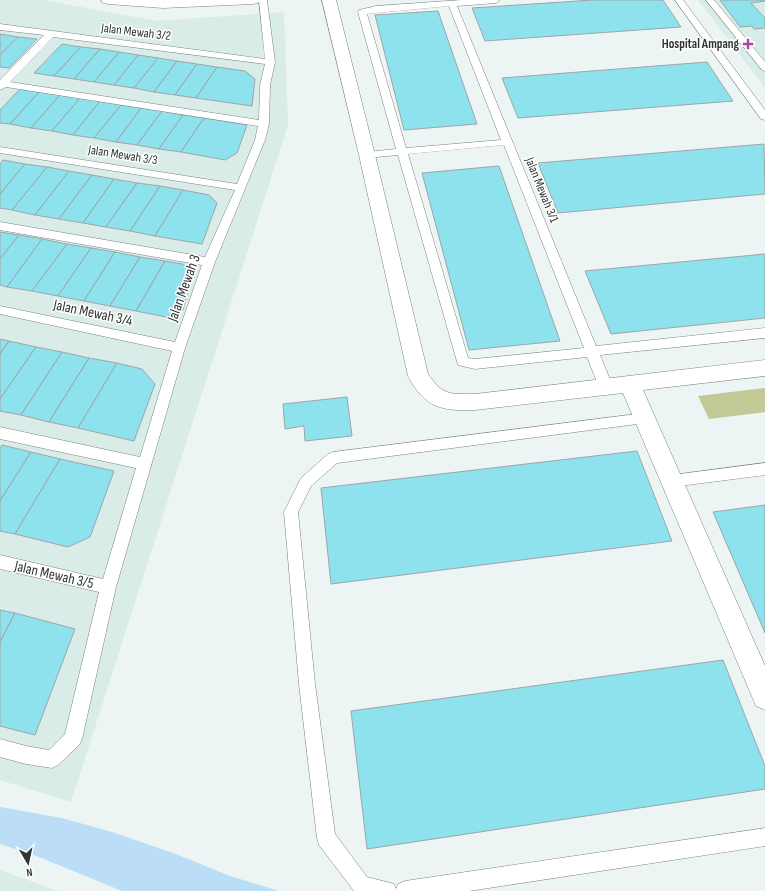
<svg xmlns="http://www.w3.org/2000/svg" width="765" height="891" viewBox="0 0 765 891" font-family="'Sofia Sans Condensed',sans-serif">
<rect width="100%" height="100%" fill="#ecf5f3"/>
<!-- built -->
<g fill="#daece7">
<polygon points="0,0 44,0 156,21 284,12 288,125 71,802 0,780"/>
<polygon points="698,0 765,0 765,88"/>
<polygon points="0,870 58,891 0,891"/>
</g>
<!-- green -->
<polygon fill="#c2c997" points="765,388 765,412 709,419 698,396"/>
<!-- water -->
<polygon fill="#bbdef6" points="0,807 62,818 112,832 176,854 230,876 279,891 122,891 34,855 0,844"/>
<!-- building -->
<g fill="#8ee2ed" stroke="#9da6a7">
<polygon points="593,0 663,0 681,27 485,41 472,8"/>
<polygon points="720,0 765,0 765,1 751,3 765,18 765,28 754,29 752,26 740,27"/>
<polygon points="438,11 477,124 404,130 375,15"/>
<polygon points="0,34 18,37 0,55"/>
<polygon points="18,37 37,39 9,68 0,67 0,55"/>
<polygon points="62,44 81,47 54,76 34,73"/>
<polygon points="81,47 100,49 74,79 54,76"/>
<polygon points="100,49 119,52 94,82 74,79"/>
<polygon points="119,52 138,55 114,85 94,82"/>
<polygon points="138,55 158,58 134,88 114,85"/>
<polygon points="158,58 177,61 154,92 134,88"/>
<polygon points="177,61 197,64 175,95 154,92"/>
<polygon points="707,62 733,101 518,118 502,78"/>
<polygon points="197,64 217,67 196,98 175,95"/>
<polygon points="217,67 245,71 255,79 252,106 196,98"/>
<polygon points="20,89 39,92 10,124 0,123 0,110"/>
<polygon points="39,92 60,95 31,128 10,124"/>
<polygon points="60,95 80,98 52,131 31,128"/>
<polygon points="80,98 100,101 73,135 52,131"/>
<polygon points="100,101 121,105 94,138 73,135"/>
<polygon points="121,105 141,108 116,142 94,138"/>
<polygon points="141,108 162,111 137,145 116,142"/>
<polygon points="162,111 183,115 159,149 137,145"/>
<polygon points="183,115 204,118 181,152 159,149"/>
<polygon points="204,118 247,125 237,153 225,160 181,152"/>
<polygon points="764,144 765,194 558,213 538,163"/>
<polygon points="3,160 25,164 0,194 0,164"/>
<polygon points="25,164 47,167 12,210 0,208 0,194"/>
<polygon points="499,166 560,341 469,350 422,173"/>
<polygon points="47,167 69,171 35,215 12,210"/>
<polygon points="69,171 92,175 59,219 35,215"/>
<polygon points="92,175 114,179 83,223 59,219"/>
<polygon points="114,179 137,183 106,227 83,223"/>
<polygon points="137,183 160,186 130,231 106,227"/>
<polygon points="160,186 183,190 155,236 130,231"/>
<polygon points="183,190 209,195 217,203 202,244 155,236"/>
<polygon points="0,232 19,235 0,259"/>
<polygon points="19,235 42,239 7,287 0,285 0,259"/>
<polygon points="42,239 67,244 32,291 7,287"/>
<polygon points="67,244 91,248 58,296 32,291"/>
<polygon points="91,248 115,252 84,301 58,296"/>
<polygon points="115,252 140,257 110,306 84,301"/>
<polygon points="765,254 765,318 611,334 585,271"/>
<polygon points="140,257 165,261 136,311 110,306"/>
<polygon points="165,261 194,266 183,310 166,317 136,311"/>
<polygon points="0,339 9,341 0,354"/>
<polygon points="9,341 36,347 0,399 0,354"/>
<polygon points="36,347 62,352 21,415 0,411 0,399"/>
<polygon points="62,352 89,358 49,422 21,415"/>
<polygon points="89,358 117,363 78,428 49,422"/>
<polygon points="117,363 142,369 155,384 134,441 78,428"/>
<polygon points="347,397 352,436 305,441 304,426 285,429 283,404"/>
<polygon points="2,445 31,452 0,501 0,448"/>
<polygon points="637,451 672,541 331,584 321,488"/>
<polygon points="31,452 60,459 15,534 0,531 0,501"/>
<polygon points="60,459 114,471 90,537 68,547 15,534"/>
<polygon points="765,505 765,633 713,512"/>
<polygon points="0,610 15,613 0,642"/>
<polygon points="15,613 75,629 35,735 0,726 0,642"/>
<polygon points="723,660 765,766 765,789 367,849 351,711"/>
</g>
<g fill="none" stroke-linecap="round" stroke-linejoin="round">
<defs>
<g id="service">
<path d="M 259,0 L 267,0 L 275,62 L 270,85 L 269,124 L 265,140 L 215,262 L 185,348 L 116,587 L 82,739 L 79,745 L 58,765 L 52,768 L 26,764 L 0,757 L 0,739 L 26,746 L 49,750 L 65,734 L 99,592 L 0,569 L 0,555 L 103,579 L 136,468 L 0,439 L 0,427 L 140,457 L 172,351 L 0,314 L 0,306 L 175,342 L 202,265 L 0,230 L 0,222 L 205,257 L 235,190 L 0,153 L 0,147 L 237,184 L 255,140 L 258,126 L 6,87 L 0,90 L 0,80 L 44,35 L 0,30 L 0,24 L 265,59 ZM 53,37 L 265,64 L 260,85 L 259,120 L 10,82 Z"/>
<path d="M 462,0 L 500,0 L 496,3 L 457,6 L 596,346 L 765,328 L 765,338 L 600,355 L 613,387 L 611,391 L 606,392 L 601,391 L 599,387 L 587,357 L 475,369 L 458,365 L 398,155 L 367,158 L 362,155 L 367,152 L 396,149 L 358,12 L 359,10 L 376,6 ZM 449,6 L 501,140 L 406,148 L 367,14 ZM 504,145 L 584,348 L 475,359 L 468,358 L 408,154 Z"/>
<polygon points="675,0 683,0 765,110 765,120 761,119"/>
<polygon points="706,0 714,0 765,62 765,71 762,70"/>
<polygon points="645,413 650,414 652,418 650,422 645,423 337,463 311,486 298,512 315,684 335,834 367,877 394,884 396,889 398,884 405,881 765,828 765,846 469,891 354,891 319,845 317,838 299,684 284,512 301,478 328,454 333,452"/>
<polygon points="765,463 765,475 672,487 667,485 665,481 667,477 672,475"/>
</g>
<g id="minor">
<polygon points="101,0 260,0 258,3 253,4 163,8 108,4 103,3"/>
<path d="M 322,0 L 336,0 L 375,155 L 428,374 C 443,396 450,394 475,394 L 765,360 L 765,376 L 643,390 L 765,666 L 765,710 L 756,706 L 623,393 L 475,410 C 441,411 425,408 408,376 L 359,155 Z"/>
</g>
</defs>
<!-- service casing -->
<use href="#service" stroke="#7a8280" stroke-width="1"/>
<!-- minor casing -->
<use href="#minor" stroke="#7a8280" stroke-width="1"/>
<!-- service -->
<use href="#service" fill="#fff" fill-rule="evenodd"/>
<!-- minor -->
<use href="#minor" fill="#fff" fill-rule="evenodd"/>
</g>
<!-- markers -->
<path fill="#ad45a7" stroke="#fff" stroke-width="1.5" d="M746 38h4v4h4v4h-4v4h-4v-4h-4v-4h4z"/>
<g text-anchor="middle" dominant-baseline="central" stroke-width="3" stroke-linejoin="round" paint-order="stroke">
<!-- far-street labels -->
<g font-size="13" fill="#313534" stroke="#fff">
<text transform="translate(136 32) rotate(7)">Jalan Mewah 3/2</text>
<text transform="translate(123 155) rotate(9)">Jalan Mewah 3/3</text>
<text transform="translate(542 190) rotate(68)">Jalan Mewah 3/1</text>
</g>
<!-- far-poi labels -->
<g font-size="13" font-weight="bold" fill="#313534" stroke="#fff" text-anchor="end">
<text x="739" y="44">Hospital Ampang</text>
</g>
<!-- street labels -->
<g font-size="15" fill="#313534" stroke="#fff">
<text transform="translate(184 288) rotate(-70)">Jalan Mewah 3</text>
<text transform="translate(93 313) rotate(12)">Jalan Mewah 3/4</text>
<text transform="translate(54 575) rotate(13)">Jalan Mewah 3/5</text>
</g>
</g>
<!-- north arrow -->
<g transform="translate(28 863) rotate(171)" stroke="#ffffff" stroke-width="3" paint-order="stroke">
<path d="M0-3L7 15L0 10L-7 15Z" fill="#313534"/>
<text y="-6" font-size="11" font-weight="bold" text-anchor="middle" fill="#313534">N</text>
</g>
</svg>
